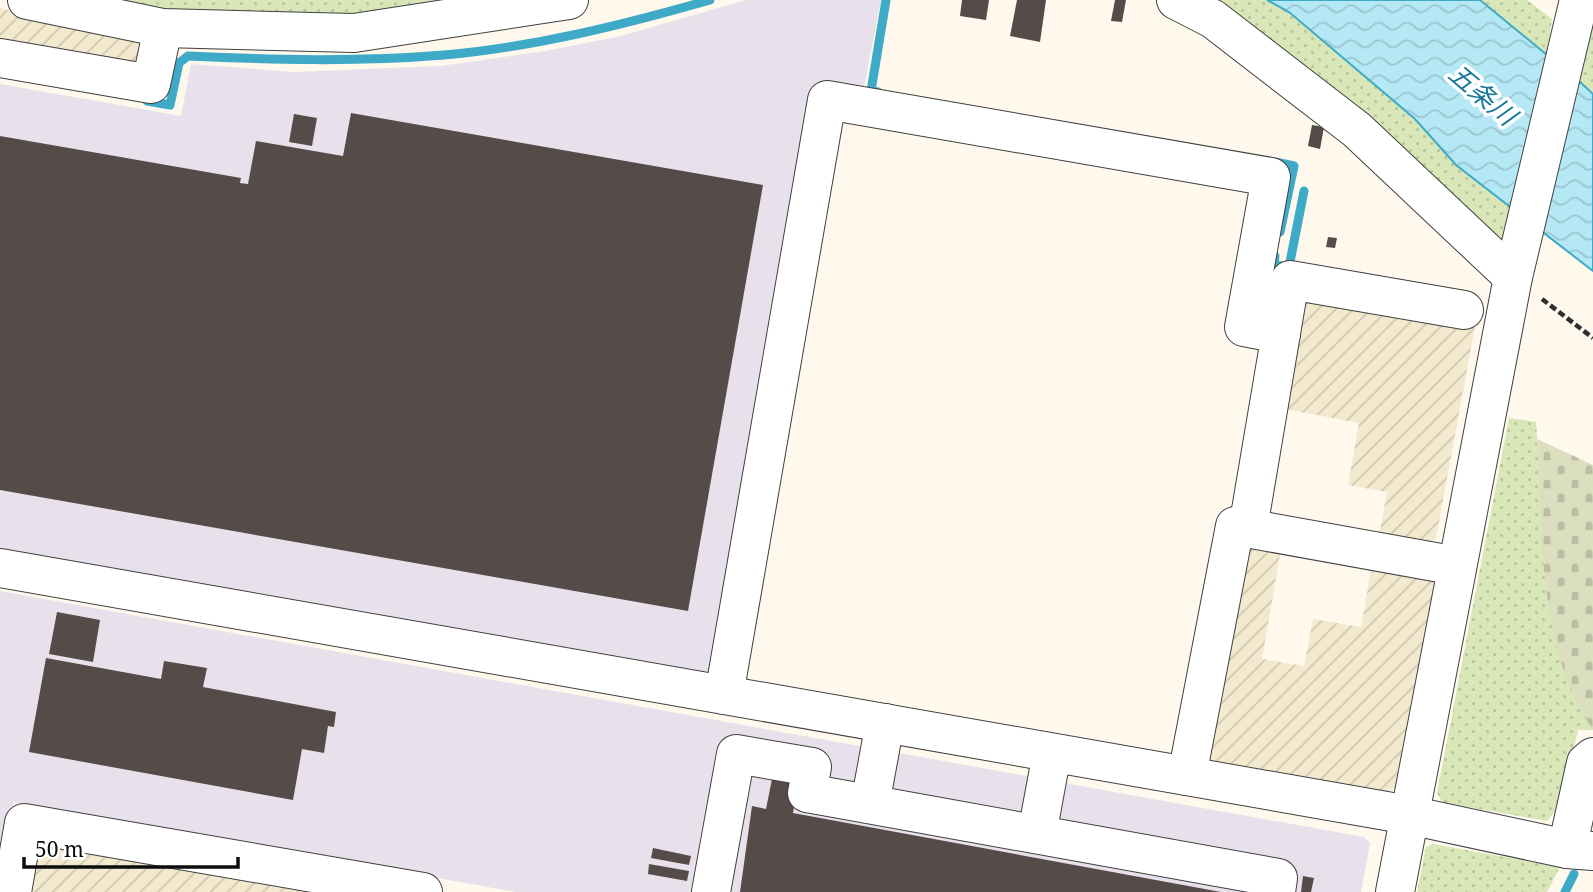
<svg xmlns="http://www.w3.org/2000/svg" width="1593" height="892" viewBox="0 0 1593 892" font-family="'Noto Serif','Noto Sans JP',serif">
<defs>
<pattern id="farmland-furrows" width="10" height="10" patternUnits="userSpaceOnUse" patternTransform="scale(1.75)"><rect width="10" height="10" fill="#f3e9ce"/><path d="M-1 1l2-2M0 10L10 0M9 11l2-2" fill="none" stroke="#cfc7b0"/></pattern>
<pattern id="grass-dots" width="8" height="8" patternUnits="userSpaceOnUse" patternTransform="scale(1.75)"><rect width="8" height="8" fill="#d9e7b8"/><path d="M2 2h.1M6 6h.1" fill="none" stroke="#b9c59d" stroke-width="1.8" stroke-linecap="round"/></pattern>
<pattern id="cemetery-stones" width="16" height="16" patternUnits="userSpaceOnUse" patternTransform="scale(1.75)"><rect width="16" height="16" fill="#dbdfbf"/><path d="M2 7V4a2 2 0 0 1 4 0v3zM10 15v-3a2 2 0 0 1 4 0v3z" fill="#bbbea3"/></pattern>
<pattern id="water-waves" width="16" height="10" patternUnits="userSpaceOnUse" patternTransform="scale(1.75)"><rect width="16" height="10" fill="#b4e8f4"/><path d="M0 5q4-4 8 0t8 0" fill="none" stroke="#9ac6d0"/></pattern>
</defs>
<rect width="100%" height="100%" fill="#fef8ed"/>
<!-- industrial -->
<g fill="#e8e1eb">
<polygon points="746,0 881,0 862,97 820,89 715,679 0,553 0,84 181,116 191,64 294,72 440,66 545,51 621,36"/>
<polygon points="0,591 1364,837 1370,843 1361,892 516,892 14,802 0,876"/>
</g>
<!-- farmland -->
<g fill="url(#farmland-furrows)">
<polygon points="0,8 50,21 150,38 137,64 0,40"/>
<polygon points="1301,293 1475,326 1436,538 1428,546 1379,537 1387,492 1348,485 1359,423 1280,408"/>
<polygon points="1245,537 1282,543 1262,659 1304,666 1313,619 1361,627 1373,559 1439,582 1400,782 1392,790 1384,792 1200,761"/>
<polygon points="40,839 336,892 23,892"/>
</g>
<!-- grass -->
<g fill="url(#grass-dots)">
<polygon points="62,0 523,0 354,23 185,22"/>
<polygon points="1192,0 1267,0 1289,12 1415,119 1456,165 1511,204 1500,249"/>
<polygon points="1480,0 1527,0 1552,19 1547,54"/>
<polygon points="1593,26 1593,94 1580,82"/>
<polygon points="1509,418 1536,422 1545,577 1552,623 1593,730 1578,730 1562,804 1547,821 1443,803 1437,793"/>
<polygon points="1433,844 1560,867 1547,892 1417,892 1426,847"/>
</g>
<!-- cemetery -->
<path fill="url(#cemetery-stones)" d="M 1537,439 L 1593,465 L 1593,730 C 1538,650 1542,532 1537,439 Z"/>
<!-- water -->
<polygon fill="url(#water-waves)" stroke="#3eaac8" stroke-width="2" points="1267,0 1480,0 1580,82 1593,94 1593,271 1456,165 1415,119 1289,12"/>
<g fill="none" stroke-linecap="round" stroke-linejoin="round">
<!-- stream -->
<g stroke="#3eaac8" stroke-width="9">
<polyline points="878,92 871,91 886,0"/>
<path d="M 147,101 L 170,105 L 179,63 L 188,56 C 273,60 358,62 444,55 C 534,47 623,25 710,0"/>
<polyline points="1275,162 1294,166 1280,232"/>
<polyline points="1275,256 1274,265 1289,267 1304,191"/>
<polyline points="1565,892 1574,874"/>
</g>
</g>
<!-- building -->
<g fill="#554c4a">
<polygon points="962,0 989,0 986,20 960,16"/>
<polygon points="1017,0 1046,0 1040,42 1010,36"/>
<polygon points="1115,0 1126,0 1122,22 1111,21"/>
<polygon points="351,113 763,185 688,611 0,490 0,136 241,178 240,183 248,184 256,141 343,156"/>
<polygon points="294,114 317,118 312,146 289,142"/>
<polygon points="1312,125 1324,127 1320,149 1308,146"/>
<polygon points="1328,237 1337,238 1335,248 1326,247"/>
<polygon points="57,612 100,620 93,662 49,654"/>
<polygon points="46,658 161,679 164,661 207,668 203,687 336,712 334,727 328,726 324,753 302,749 293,800 29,752"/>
<polygon points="772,779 798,783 793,813 1221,892 740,892 752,806 766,809"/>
<polygon points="653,848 691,856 689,865 651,858"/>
<polygon points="649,864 689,871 687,881 648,874"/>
<polygon points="1303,876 1314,878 1311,892 1301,892"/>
</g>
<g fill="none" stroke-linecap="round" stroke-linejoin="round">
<defs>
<g id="minor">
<polyline points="27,0 163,28 354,33 569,0"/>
<polyline points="1176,0 1213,19 1357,130 1513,277"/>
<polyline points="0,58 151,84 163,28"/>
<polyline points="1248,528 1290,280 1464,310"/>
<polyline points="0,568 1409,815 1567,849 1593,851"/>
<polyline points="724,695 827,100 1271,177 1244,327 1281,334"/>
<polyline points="1187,776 1235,526 1457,566"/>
<polyline points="870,804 885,723"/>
<polyline points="1037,834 1052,753"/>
<polyline points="1567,849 1586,763 1593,757"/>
<polyline points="12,892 24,823 423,892"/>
<polyline points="711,892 736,754 812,767 807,793 1278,878 1276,892"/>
<polyline points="1395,892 1513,277 1579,0"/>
</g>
</defs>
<!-- minor casing -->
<use href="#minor" stroke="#404040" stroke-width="40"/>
<!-- path -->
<polyline stroke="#2f2f2f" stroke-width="4.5" stroke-dasharray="7 3.5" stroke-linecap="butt" points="1542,299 1593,338"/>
<!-- minor -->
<use href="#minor" stroke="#fff" stroke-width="38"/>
</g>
<g text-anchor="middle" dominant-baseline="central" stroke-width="7" stroke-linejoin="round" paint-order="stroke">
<!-- water labels -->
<g font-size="26" font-style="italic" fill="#1b7a99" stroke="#fff">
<text transform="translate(1483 94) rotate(40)">五条川</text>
</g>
</g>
<!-- scale -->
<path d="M24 857v10h214v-10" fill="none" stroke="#0d0d0d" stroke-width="3.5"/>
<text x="35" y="857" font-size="21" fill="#0d0d0d" stroke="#ffffff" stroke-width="5" paint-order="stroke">50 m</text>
</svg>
